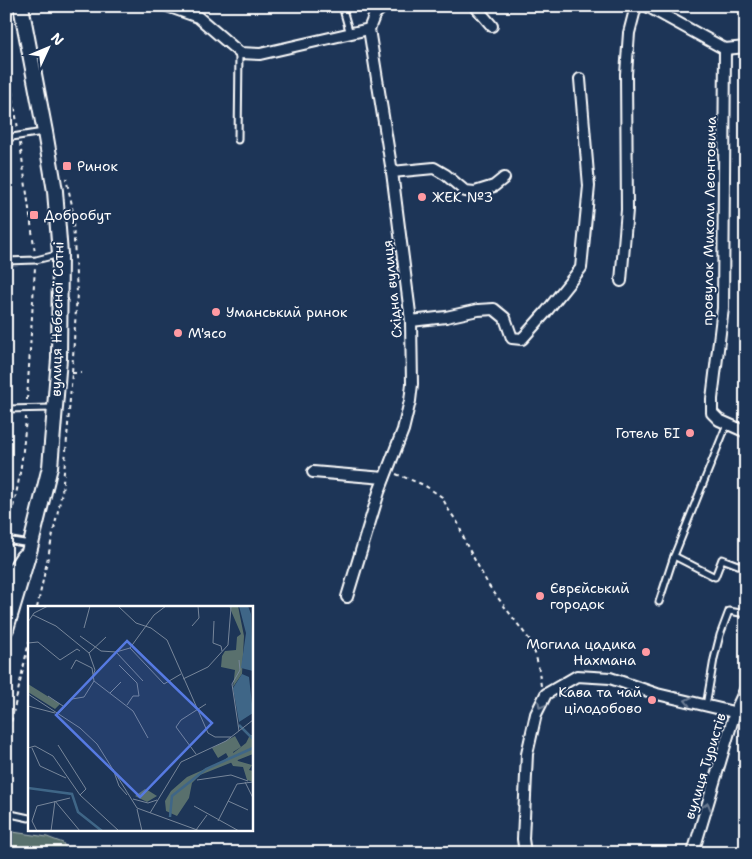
<svg xmlns="http://www.w3.org/2000/svg" width="752" height="859" viewBox="0 0 752 859" font-family="'Shantell Sans',sans-serif">
<rect width="100%" height="100%" fill="#1d3557"/>
<filter id="ink" filterUnits="userSpaceOnUse"><feTurbulence type="fractalNoise" baseFrequency=".02" numOctaves="2"/><feDisplacementMap in="SourceGraphic" scale="10" xChannelSelector="R" yChannelSelector="G"/><feConvolveMatrix kernelMatrix="1 2 1 2 8 2 1 2 1" color-interpolation-filters="sRGB"/></filter>
<g filter="url(#ink)">
<!-- green -->
<polygon fill="#59706d" stroke="#acb8b6" points="6,831 47,837 63,843 68,853 6,853"/>
<g fill="none" stroke-linecap="round" stroke-linejoin="round">
<defs>
<g id="service">
<polyline points="342,6 350,34"/>
<polyline points="6,138 43,132"/>
<polyline points="238,140 239,53"/>
<polyline points="6,261 36,260 60,254"/>
<polyline points="6,409 53,408"/>
<polyline points="6,540 30,544"/>
<polyline points="674,556 715,577 722,559 746,568"/>
<polyline points="659,602 674,556 727,424"/>
<polyline points="706,706 714,659 720,635 729,611 746,614"/>
<polyline points="6,813 29,818"/>
</g>
<g id="minor">
<polyline points="167,6 198,17 240,53 260,54 369,29 375,14 384,6"/>
<polyline points="475,6 492,26"/>
<polyline points="647,6 725,49"/>
<polyline points="725,49 723,308 712,399 712,413 719,420 746,432"/>
<polyline points="725,49 746,47"/>
<polyline points="392,172 434,168 446,175 465,191 475,192 494,186 504,178"/>
<polyline points="621,281 627,210 626,74 629,33 636,6"/>
<polyline points="411,321 446,317 478,310 494,309 505,318 512,338 522,339 546,312 581,268 589,186 580,79"/>
<polyline points="313,472 384,478"/>
<polyline points="347,597 379,492 403,430 410,401 412,384 411,321 392,172 369,29"/>
<polyline points="525,853 523,839 527,754 536,714 546,694 577,676 610,678 657,694 746,715"/>
<polyline points="693,853 735,712 746,688"/>
</g>
<g id="secondary">
<polyline points="6,583 23,557"/>
<polyline points="6,629 29,552 50,467 59,359 60,254 55,191 45,132 21,6"/>
</g>
</defs>
<!-- service casing -->
<use href="#service" stroke="#fff" stroke-width="9"/>
<!-- minor casing -->
<use href="#minor" stroke="#fff" stroke-width="14"/>
<!-- secondary casing -->
<use href="#secondary" stroke="#fff" stroke-width="18"/>
<!-- path -->
<g stroke="#fff" stroke-width="2" stroke-dasharray="4 4" stroke-linecap="butt">
<polyline points="6,52 18,129"/>
<polyline points="20,143 35,253"/>
<polyline points="72,373 81,373"/>
<polyline points="27,400 35,267"/>
<polyline points="396,474 424,485 442,497 448,509 458,523 466,544 489,586 532,643 538,664 541,686"/>
<path d="M 6,530 C 19,493 23,456 26,417"/>
<polyline points="37,608 62,492 66,451 72,373 77,293 72,205 66,178"/>
<polyline points="6,745 29,642"/>
</g>
<!-- service -->
<use href="#service" stroke="#1d3557" stroke-width="5"/>
<!-- minor -->
<use href="#minor" stroke="#1d3557" stroke-width="10"/>
<!-- secondary -->
<use href="#secondary" stroke="#1d3557" stroke-width="14"/>
</g>
<!-- one-way arrows -->
<defs><path id="oneway-chevron" d="M-2-3.5L2.5 0L-2 3.5" fill="none" stroke-width="1.6" stroke-linecap="round" stroke-linejoin="round" transform="scale(1.25)"/></defs>
<g stroke="#6c7c92">
<use href="#oneway-chevron" transform="translate(688 701) rotate(-167)"/>
<use href="#oneway-chevron" transform="translate(541 705) rotate(118)"/>
<use href="#oneway-chevron" transform="translate(707 806) rotate(-73)"/>
</g>
</g>
<!-- markers -->
<g fill="#ff9aa2" stroke="#1d3557" stroke-width="2">
<rect x="62" y="161" width="10" height="10" rx="2.5"/>
<circle cx="422" cy="197" r="5"/>
<rect x="29" y="210" width="10" height="10" rx="2.5"/>
<circle cx="216" cy="312" r="5"/>
<circle cx="178" cy="333" r="5"/>
<circle cx="690" cy="433" r="5"/>
<circle cx="540" cy="596" r="5"/>
<circle cx="646" cy="652" r="5"/>
<circle cx="652" cy="700" r="5"/>
</g>
<g text-anchor="middle" dominant-baseline="central" stroke-width="4" stroke-linejoin="round" paint-order="stroke">
<!-- poi labels -->
<g font-size="14" fill="#fff" stroke="#1d3557" text-anchor="start">
<text x="77" y="166">Ринок</text>
<text x="432" y="197">ЖЕК №3</text>
<text x="44" y="215">Добробут</text>
<text x="226" y="312">Уманський ринок</text>
<text x="188" y="333">М'ясо</text>
<text x="680" y="433" text-anchor="end">Готель БІ</text>
<text x="550" y="588">Єврєйський<tspan x="550" dy="16">городок</tspan></text>
<text x="636" y="644" text-anchor="end">Могила цадика<tspan x="636" dy="16">Нахмана</tspan></text>
<text x="642" y="692" text-anchor="end">Кава та чай<tspan x="642" dy="16">цілодобово</tspan></text>
</g>
<!-- street labels -->
<g font-size="14" fill="#fff" stroke="#1d3557">
<text transform="translate(709 221) rotate(-89)">провулок Миколи Леонтовича</text>
<text transform="translate(392 289) rotate(-96)">Східна вулиця</text>
<text transform="translate(57 319) rotate(-89)">вулиця Небесної Сотні</text>
<text transform="translate(705 766) rotate(-73)">вулиця Туристів</text>
</g>
</g>
<!-- overview -->
<g transform="translate(28 606)">
<rect width="225" height="225" fill="#1d3557"/>
<path d="M 117,183 L 121,185 L 129,190 L 119,196 L 107,190 Z" fill="#59706d"/>
<path d="M 201,0 L 210,0 L 216,30 L 214,68 L 205,81 L 207,64 L 193,61 L 194,50 L 197,45 L 208,44 L 209,31 L 213,28 Z" fill="#59706d"/>
<path d="M 222,129 L 225,129 L 225,148 L 172,169 L 164,177 L 161,192 L 149,210 L 138,205 L 137,195 L 143,185 L 159,171 L 195,155 L 218,137 Z" fill="#59706d"/>
<path d="M 0,78 L 32,98 L 27,103 L 0,86 ZM 207,130 L 213,141 L 205,146 L 210,155 L 224,159 L 221,164 L 225,165 L 225,176 L 219,174 L 215,161 L 205,160 L 198,147 L 190,152 L 184,142 Z" fill="#59706d"/>
<path d="M 211,0 L 220,0 L 223,8 L 225,65 L 213,62 L 218,27 ZM 214,68 L 221,71 L 225,107 L 211,116 L 205,82 Z" fill="#3f6687"/>
<path fill="none" stroke="#3f6687" stroke-width="2.5" d="M 211,119 L 225,133M 0,182 L 44,188 L 50,206 L 74,225M 142,211 L 144,190 L 178,163 L 225,142"/>
<path fill="none" stroke="#77869a" stroke-width="1" d="M 90,0 L 108,17 L 123,22 L 139,34 L 180,127 L 187,131 L 203,131M 5,9 L 28,20 L 61,47 L 67,64 L 65,70M 186,15 L 185,37 L 193,40 L 194,45M 0,16 L 6,7 L 20,0M 164,20 L 171,12 L 170,0M 56,22 L 62,0M 52,30 L 73,45 L 88,46 L 102,42M 0,37 L 10,36 L 32,54 L 49,43 L 52,45M 102,42 L 136,78 L 153,68M 102,42 L 126,9 L 138,0M 88,46 L 115,75M 61,47 L 78,31M 91,59 L 109,77 L 111,90 L 105,90 L 99,99M 155,73 L 180,61 L 200,39 L 203,1M 66,75 L 105,105 L 120,132M 82,87 L 93,76M 0,88 L 52,122 L 69,138 L 109,202 L 172,225M 20,90 L 35,100M 0,100 L 27,107M 30,108 L 44,93 L 56,91 L 66,75 L 64,62 L 48,54 L 43,63M 211,125 L 204,78 L 212,64 L 211,54M 30,139 L 58,183 L 52,189M 0,142 L 7,140 L 25,150 L 52,189 L 91,225M 4,142 L 12,160 L 38,172M 168,148 L 148,121 L 153,114 L 178,98M 85,163 L 91,180 L 99,189M 169,174 L 203,169 L 220,175M 217,176 L 225,192M 105,193 L 120,197 L 129,194M 27,195 L 52,225M 200,195 L 220,204M 166,200 L 211,225M 109,203 L 114,225M 122,207 L 153,156 L 198,135 L 225,114M 190,215 L 209,178 L 225,176M 168,224 L 179,209M 9,225 L 4,215 L 9,200 L 42,192M 23,225 L 27,195"/>
<path fill="#567ae2" fill-opacity="0.15" stroke="#567ae2" stroke-width="2.5" d="M 99,35 L 184,117 L 112,191 L 28,109 Z"/>
<rect width="225" height="225" fill="none" stroke="#fff" stroke-width="2.5"/>
</g>
<!-- margin -->
<rect width="752" height="859" fill="none" stroke="#1d3557" stroke-width="25"/>
<rect x="12" y="12" width="727" height="834" fill="none" stroke="#fff" stroke-width="2" filter="url(#ink)"/>
<!-- north arrow -->
<g transform="translate(48 48) rotate(46)" stroke="#1d3557" stroke-width="4" paint-order="stroke">
<path d="M0-4L9 19L0 12L-9 19Z" fill="#ffffff"/>
<text y="-8" font-size="14" font-weight="bold" text-anchor="middle" fill="#ffffff">N</text>
</g>
</svg>
